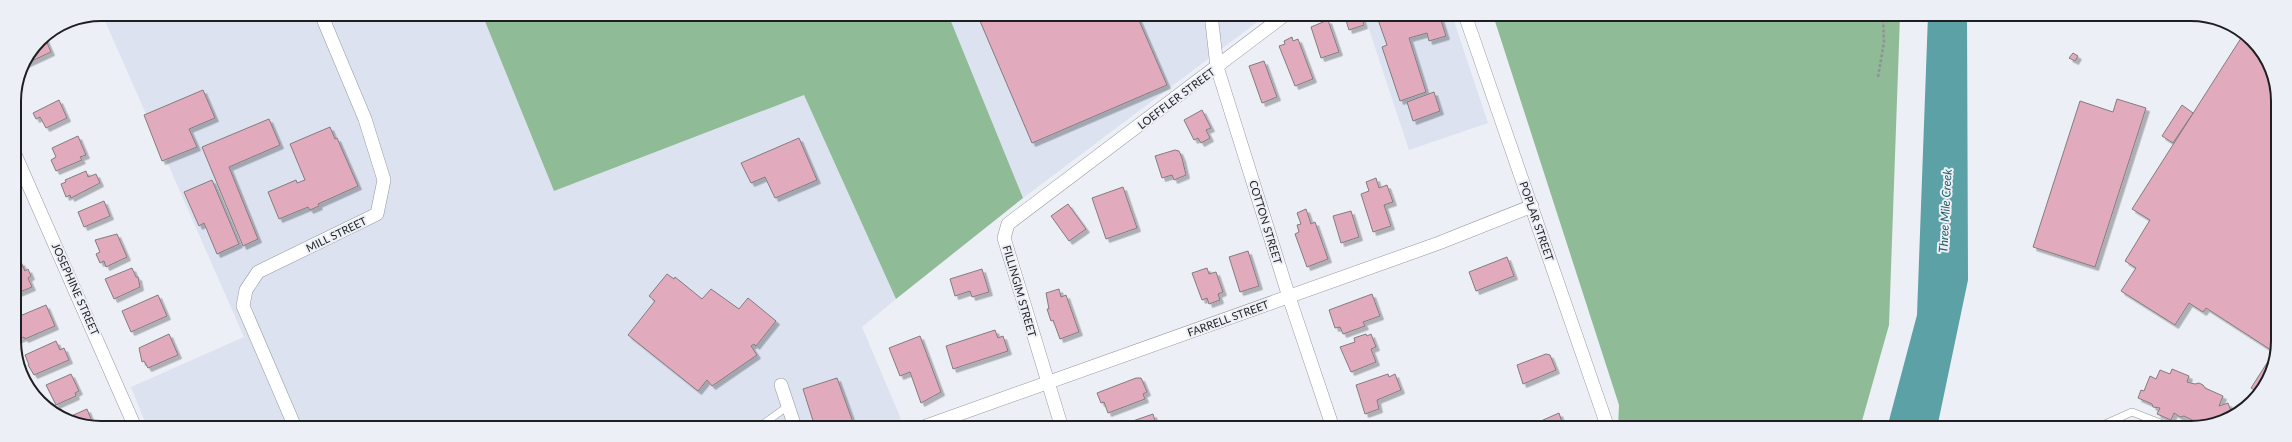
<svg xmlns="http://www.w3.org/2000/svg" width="2292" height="442" viewBox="0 0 2292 442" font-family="Lato,sans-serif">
<defs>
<filter id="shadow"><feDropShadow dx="3.5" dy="3.5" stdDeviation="0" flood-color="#0004"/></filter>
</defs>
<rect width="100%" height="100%" fill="#eceff6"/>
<!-- built -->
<g fill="#dce2f0">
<polygon points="102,14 482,14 554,191 804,95 896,299 862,327 901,419 879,427 147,427 131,387 244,337"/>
<polygon points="948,14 1268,14 1023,198"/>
<polygon points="1364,14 1452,15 1488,123 1409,150"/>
</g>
<!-- forest -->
<g fill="#8fbb97">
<polygon points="482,14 948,14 1023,198 896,299 804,95 554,191"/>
<polygon points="1493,15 1900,15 1889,325 1860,428 1618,428 1619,405"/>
</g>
<!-- water -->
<polygon fill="#5ba1a5" points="1928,15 1967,15 1968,280 1937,428 1887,428 1917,315"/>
<!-- building -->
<g fill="#e2aabd" stroke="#837c7e" filter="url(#shadow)">
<polygon points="977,14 1147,14 1138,18 1167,85 1032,143"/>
<polygon points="1344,14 1361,14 1364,25 1349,30"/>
<polygon points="1376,14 1439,14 1446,36 1429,41 1427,33 1409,38 1426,92 1400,101 1382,47 1387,45"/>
<polygon points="1328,20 1339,52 1321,58 1311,27"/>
<polygon points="2243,35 2252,39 2276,84 2277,353 2269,380 2259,393 2251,388 2274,352 2206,308 2203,312 2189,303 2175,325 2121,291 2136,268 2125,261 2150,220 2132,209"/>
<polygon points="1292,37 1293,41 1298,39 1313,79 1295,86 1279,46 1285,44 1284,41"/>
<polygon points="45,38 51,52 23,65 40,39"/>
<polygon points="2073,53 2078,56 2075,61 2069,58"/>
<polygon points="1264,61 1277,97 1262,103 1249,66"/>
<polygon points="203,90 215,118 189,129 197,147 162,161 144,115"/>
<polygon points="1434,92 1440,111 1413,121 1407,102"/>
<polygon points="2117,99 2146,108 2095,267 2033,247 2080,101 2113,112"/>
<polygon points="59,100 67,118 46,128 40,117 36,119 33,113"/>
<polygon points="2182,105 2193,113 2173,143 2162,136"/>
<polygon points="1202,110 1211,128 1206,130 1210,138 1201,143 1198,138 1194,140 1184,120"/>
<polygon points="269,119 280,145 229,167 258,239 243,246 202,147"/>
<polygon points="330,127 335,139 337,138 358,186 318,204 319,206 310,210 308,207 279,219 268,192 296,180 297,183 305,180 290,144"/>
<polygon points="78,136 86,155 80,157 82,160 56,171 51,160 56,157 52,148"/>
<polygon points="799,138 817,180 775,198 765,177 751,183 741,163"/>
<polygon points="1175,150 1179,151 1182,158 1186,175 1174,180 1172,175 1162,178 1155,156"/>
<polygon points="86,171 88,177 96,174 100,183 71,198 70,195 66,197 61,184 66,182 65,180"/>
<polygon points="1376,178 1379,188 1387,185 1393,202 1384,205 1391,226 1373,232 1361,194 1369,191 1366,182"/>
<polygon points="212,180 239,244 217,254 204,223 199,226 184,192"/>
<polygon points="1123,187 1137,228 1106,239 1092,198"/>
<polygon points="104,201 110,216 84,227 78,212"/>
<polygon points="1068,204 1086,229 1069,241 1051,216"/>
<polygon points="1306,209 1311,224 1315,222 1328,259 1307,267 1295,234 1299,232 1297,225 1301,224 1297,213"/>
<polygon points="1351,211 1359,237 1341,243 1333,216"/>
<polygon points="117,234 127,257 106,267 104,261 100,263 96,254 100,252 95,240"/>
<polygon points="1248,251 1259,286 1240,292 1229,257"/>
<polygon points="1507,257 1514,276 1476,291 1469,272"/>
<polygon points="21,262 25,271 28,269 31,276 28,278 32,287 15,294 15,265"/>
<polygon points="132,268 136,277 138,277 140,287 114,299 105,279"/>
<polygon points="1207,268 1209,274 1216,272 1223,292 1218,294 1220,300 1209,304 1207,298 1202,300 1192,273"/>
<polygon points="982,269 989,292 972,297 970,291 955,296 950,279"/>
<polygon points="667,274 674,279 675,277 702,299 711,289 739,309 748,298 776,321 756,346 754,344 751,346 757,355 712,386 707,380 698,391 628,335 655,301 649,296"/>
<polygon points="1059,289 1061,297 1066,295 1079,332 1060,339 1053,320 1051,321 1047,309 1049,309 1046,293"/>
<polygon points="1372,294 1380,316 1363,322 1365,326 1343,334 1340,327 1335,328 1329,310"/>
<polygon points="158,295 167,316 131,332 122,311"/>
<polygon points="46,305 55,326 25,339 24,337 16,340 15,318"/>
<polygon points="995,330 998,338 1003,336 1008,351 953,369 946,346"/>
<polygon points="169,334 178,355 148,368 144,361 142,362 139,348"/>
<polygon points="1366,334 1367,336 1371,334 1376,347 1371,349 1376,362 1351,372 1340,347 1355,342 1354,338"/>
<polygon points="920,336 941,392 921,403 910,372 900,376 889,348"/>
<polygon points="56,341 60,350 64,348 69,360 34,375 28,365 29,365 25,355"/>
<polygon points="1546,354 1550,355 1556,370 1523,384 1517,365"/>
<polygon points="2172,369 2189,376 2187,382 2195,384 2199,383 2203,385 2205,388 2223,396 2219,406 2228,403 2231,411 2203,424 2197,421 2196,425 2193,423 2194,421 2184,416 2180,417 2174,413 2171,420 2157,414 2160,408 2153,407 2152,404 2138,398 2141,390 2144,391 2150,376 2156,379 2160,370 2170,374"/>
<polygon points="71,374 79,391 75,393 76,396 56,405 46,385"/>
<polygon points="1388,374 1389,377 1395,374 1401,390 1377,400 1379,409 1365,414 1356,385"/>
<polygon points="837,378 854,425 848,427 815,427 803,389"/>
<polygon points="1136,378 1141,378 1142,380 1147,392 1143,394 1145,399 1108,413 1104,402 1101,403 1097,393"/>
<polygon points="87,409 91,419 95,427 89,427 69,417"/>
<polygon points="1559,413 1564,428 1535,428 1534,424"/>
<polygon points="1153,414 1157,428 1115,428 1127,423"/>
</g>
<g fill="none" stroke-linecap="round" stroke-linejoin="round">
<defs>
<g id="lane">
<polyline points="759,427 788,406"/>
<polyline points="2102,428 2105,424 2132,412 2173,428"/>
</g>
<g id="street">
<polyline points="1211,14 1217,67 1289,297 1333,428"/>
<polyline points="1465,15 1608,428"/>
<polyline points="14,152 135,427"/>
<polyline points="781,385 795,427"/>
<polyline points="295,427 243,306 246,290 258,272 377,214 384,180 365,119 321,14"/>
<polyline points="923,427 1439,243 1532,206"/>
<polyline points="1062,428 1004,238 1008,224 1286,14"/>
</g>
</defs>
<!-- lane casing -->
<use href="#lane" stroke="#95989e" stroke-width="8"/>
<!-- street casing -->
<use href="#street" stroke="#95989e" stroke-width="14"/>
<!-- path -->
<polyline stroke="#909297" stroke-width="2.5" stroke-dasharray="3 2" stroke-linecap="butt" points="1878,77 1884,42 1883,15"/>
<!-- lane -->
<use href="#lane" stroke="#fff" stroke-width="7"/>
<!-- street -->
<use href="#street" stroke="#fff" stroke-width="13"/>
</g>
<g text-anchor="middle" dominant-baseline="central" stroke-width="4" stroke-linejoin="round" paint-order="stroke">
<!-- street labels -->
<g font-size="11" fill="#1e1f21" stroke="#eceff6">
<text transform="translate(1176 98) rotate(-37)">LOEFFLER STREET</text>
<text transform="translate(1537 221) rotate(71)">POPLAR STREET</text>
<text transform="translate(1266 222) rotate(73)">COTTON STREET</text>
<text transform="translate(336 234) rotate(-26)">MILL STREET</text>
<text transform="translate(76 289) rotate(66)">JOSEPHINE STREET</text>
<text transform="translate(1020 291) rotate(74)">FILLINGIM STREET</text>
<text transform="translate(1228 318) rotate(-20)">FARRELL STREET</text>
</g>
<!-- water labels -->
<g font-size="12" font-style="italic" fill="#235e62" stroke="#eceff6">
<text transform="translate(1945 211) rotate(-87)">Three Mile Creek</text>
</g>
</g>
<!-- crop -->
<path d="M0 0H2292V442H0ZM101 21H2191A80 80 0 0 1 2271 101V341A80 80 0 0 1 2191 421H101A80 80 0 0 1 21 341V101A80 80 0 0 1 101 21Z" fill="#eceff6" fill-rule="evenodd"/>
<path fill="none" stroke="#1e1f21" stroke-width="2" d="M101 21H2191A80 80 0 0 1 2271 101V341A80 80 0 0 1 2191 421H101A80 80 0 0 1 21 341V101A80 80 0 0 1 101 21Z"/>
</svg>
